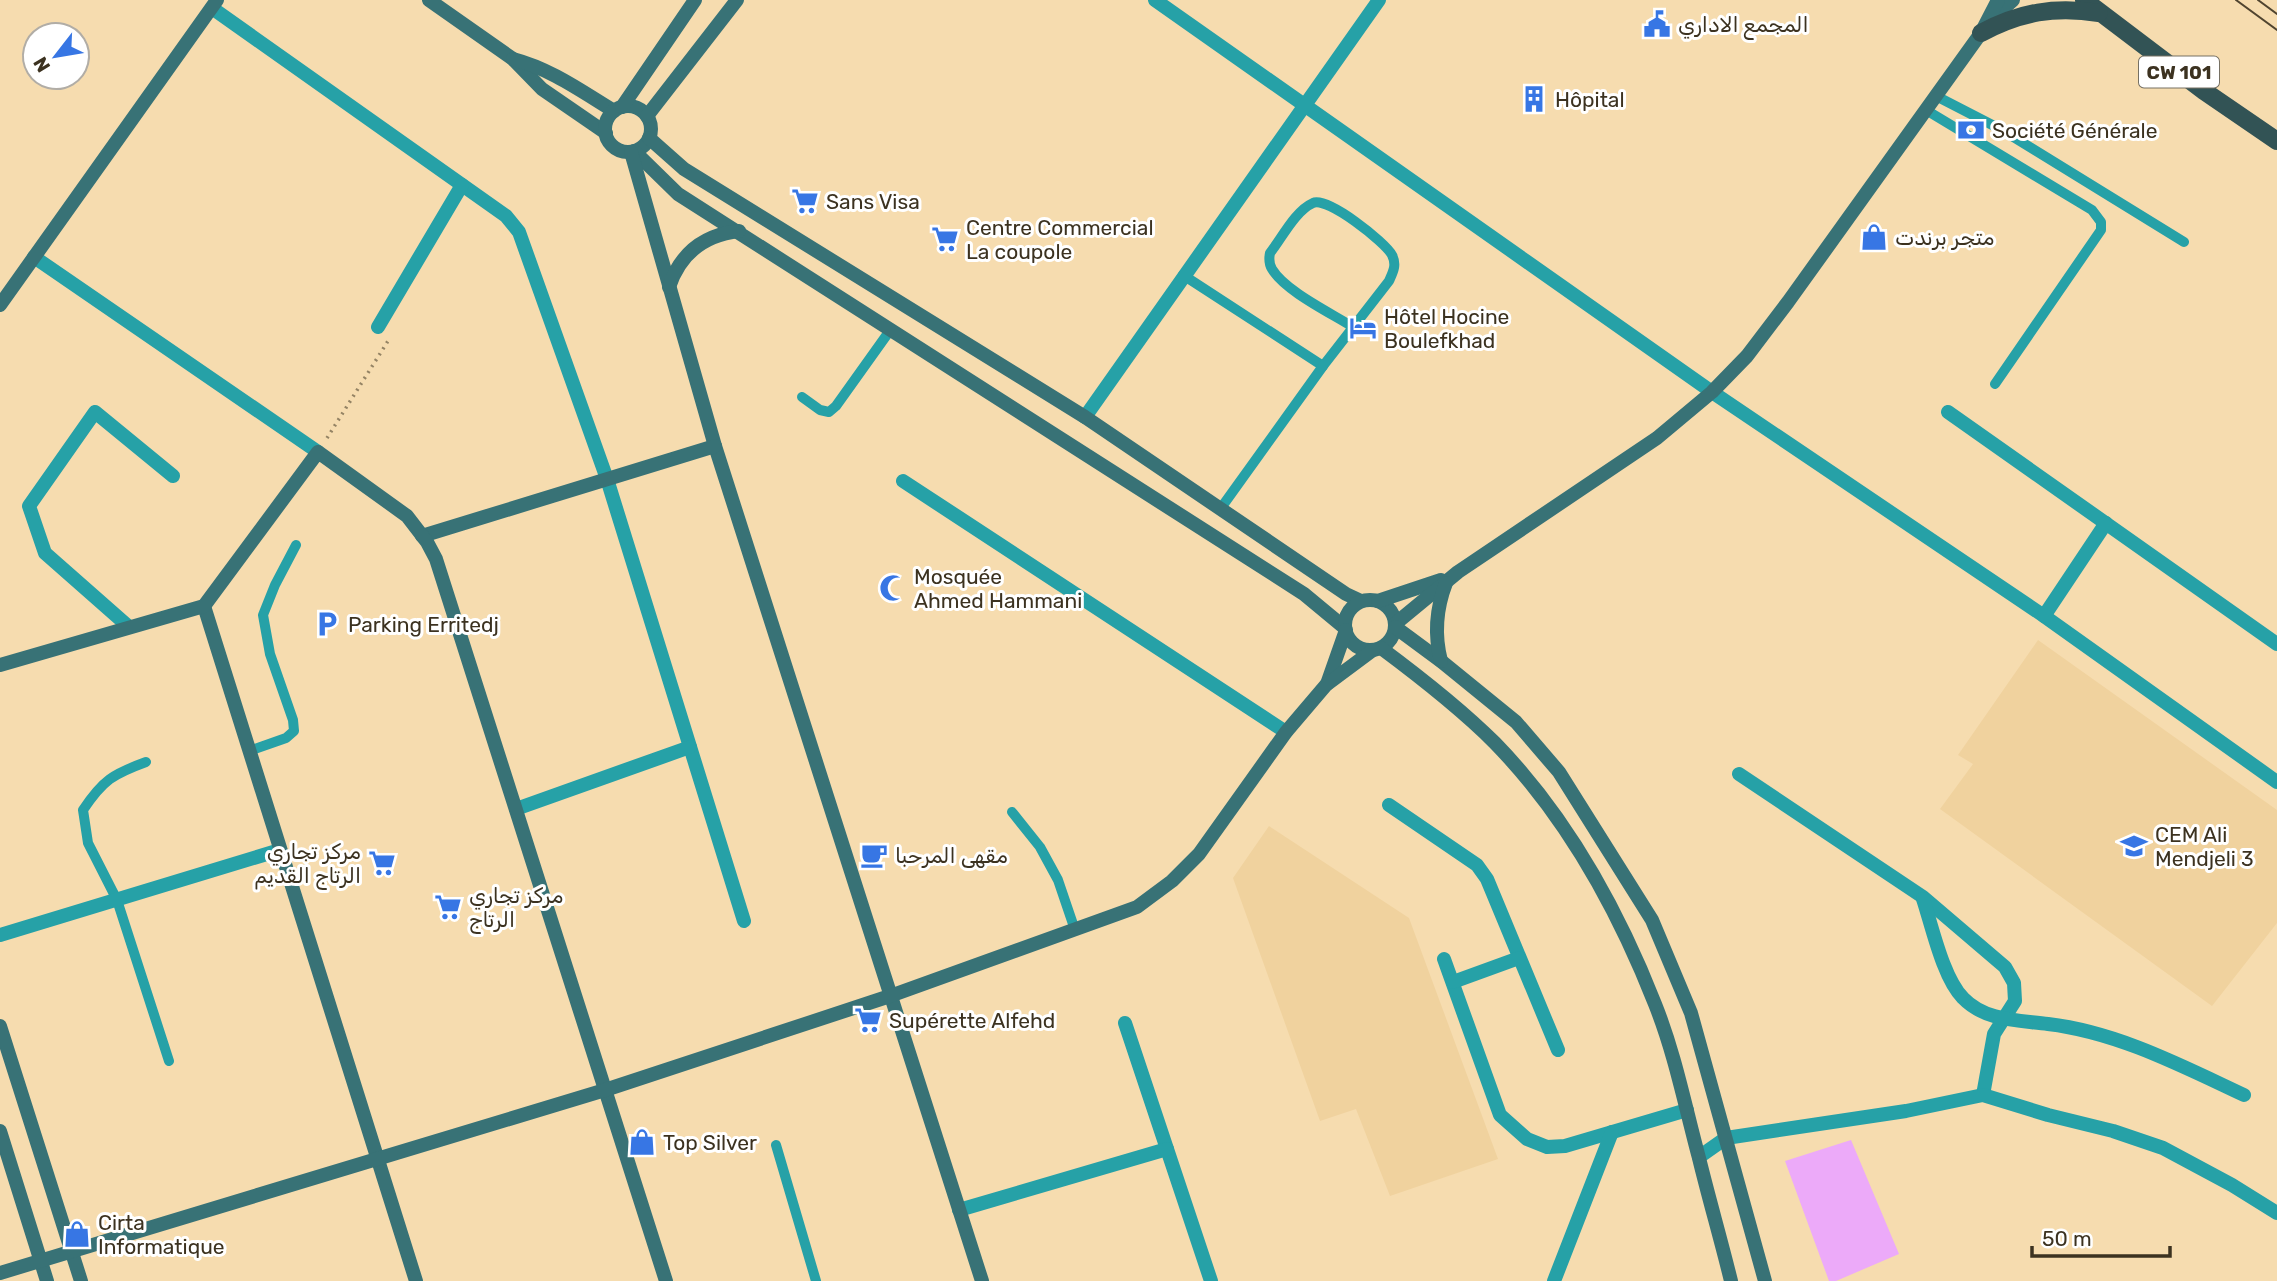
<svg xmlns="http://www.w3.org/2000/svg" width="2277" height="1281" viewBox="0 0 2277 1281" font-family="Rubik,'Noto Naskh Arabic',sans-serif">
<rect width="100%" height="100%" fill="#f6dcaf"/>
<!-- built -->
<g fill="#f0d29e">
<polygon points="2038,640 2277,810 2277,923 2212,1006 1940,809 1973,764 1958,755"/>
<polygon points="1269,826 1409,918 1498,1159 1390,1196 1356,1109 1320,1121 1233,878"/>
</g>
<!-- green -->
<polygon fill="#ecaaf9" points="1851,1140 1899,1254 1836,1281 1829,1281 1785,1161"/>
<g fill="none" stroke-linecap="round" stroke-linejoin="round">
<!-- path -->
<polyline stroke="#948364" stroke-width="3.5" stroke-dasharray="2 5" stroke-linecap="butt" points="327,438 388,341"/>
<!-- lane -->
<g stroke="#26a1a7" stroke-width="10">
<polyline points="1936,96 2002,130 2184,242"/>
<polyline points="1926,110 2092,210 2101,222 2101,230 1995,384"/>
<polyline points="1183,275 1323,366"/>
<polyline points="802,397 820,410 829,412 836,406 891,329"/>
<path d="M 1221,508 L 1323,366 L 1389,281 C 1393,272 1397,265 1392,255 C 1385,242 1327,196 1313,203 C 1295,211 1282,238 1270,253 C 1269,258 1269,264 1272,269 C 1285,291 1331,313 1353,327"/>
<polyline points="249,751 286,738 294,731 293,720 270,654 263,615 275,585 296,545"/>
<path d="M 146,762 C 113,774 103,780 83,810 L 88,843 L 117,900 L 169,1061"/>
<polyline points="1012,812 1040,847 1058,880 1075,930"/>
<polyline points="776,1145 816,1281"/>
</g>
<!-- street -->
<g stroke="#26a1a7" stroke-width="14">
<polyline points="1155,0 1712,392 2044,616 2277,782"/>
<polyline points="212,8 506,216 519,232 607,479 744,921"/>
<polyline points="34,257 318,452"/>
<polyline points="378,327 462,185"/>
<polyline points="1948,412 2277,644"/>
<polyline points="1085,417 1379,0"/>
<polyline points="903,481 1286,732"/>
<polyline points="2044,616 2106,523"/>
<polyline points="129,627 45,553 29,506 95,412 173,476"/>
<polyline points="1739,774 1923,897 2005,967 2014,983 2015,1001 1994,1034 1983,1095"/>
<polyline points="1389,805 1477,865 1487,879 1558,1050"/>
<polyline points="516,809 690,747"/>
<path d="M 1923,899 C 1932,926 1943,978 1963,998 C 1985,1021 2018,1020 2048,1024 C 2117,1032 2182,1066 2244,1095"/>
<polyline points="0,935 280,850"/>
<polyline points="1444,959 1500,1115 1527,1139 1547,1147 1565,1146 1687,1110"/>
<polyline points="1453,982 1519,958"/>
<polyline points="1125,1023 1211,1281"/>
<polyline points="1699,1157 1726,1138 1906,1111 1983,1095 2048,1115 2113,1131 2163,1148 2232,1185 2277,1213"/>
<polyline points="959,1210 1167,1149"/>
<polyline points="1554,1281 1612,1132"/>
</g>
<!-- secondary -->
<g stroke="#387276" stroke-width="14">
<polyline points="429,0 513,59 542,89 606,133"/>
<polyline points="1993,18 2013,0"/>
<path d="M 513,59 C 551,69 581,91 614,111"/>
<circle cx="628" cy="129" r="23"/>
<polyline points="622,107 695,0"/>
<polyline points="647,116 737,0"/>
<polyline points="649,138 684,169 1085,417 1346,594 1361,601"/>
<polyline points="634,151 678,194 1304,594 1345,628"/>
<polyline points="631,152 715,446 982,1281"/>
<path d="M 669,287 C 680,254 703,235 739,231"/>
<polyline points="0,305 217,0"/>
<polyline points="422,536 715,446"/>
<circle cx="1370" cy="625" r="25"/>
<polyline points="1378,601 1441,580"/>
<polyline points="204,606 416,1281"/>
<polyline points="1395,624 1458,572 1657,438 1712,392 1747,356 1788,302 1981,33 1998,0"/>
<polyline points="1395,627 1441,661 1516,722 1559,772 1652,920 1691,1013 1765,1281"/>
<path d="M 1381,648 C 1420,677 1460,708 1495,743 C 1566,816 1618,910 1655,1004 C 1675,1054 1685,1106 1699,1158 C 1709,1199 1721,1240 1731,1281"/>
<path d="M 1441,661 C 1434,634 1436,609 1446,583"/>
<polyline points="0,665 204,606 318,452 407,516 427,542 436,559 666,1281"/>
<polyline points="1327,684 1346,630"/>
<polyline points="0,1026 81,1281"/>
<polyline points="0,1131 47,1281"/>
<polyline points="0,1273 605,1090 890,996 1137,907 1172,881 1199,854 1286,732 1326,685 1373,650"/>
</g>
<!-- primary -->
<g stroke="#325355" stroke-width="18">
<polyline points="2084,0 2204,91 2277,141"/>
<path d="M 1981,33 C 2020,12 2055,6 2099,13"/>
</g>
<!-- tram -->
<g stroke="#50442f" stroke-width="2">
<polyline points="2236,0 2277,30"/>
<polyline points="2258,0 2277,14"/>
</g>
</g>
<!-- icons -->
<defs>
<symbol id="civic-bare" viewBox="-9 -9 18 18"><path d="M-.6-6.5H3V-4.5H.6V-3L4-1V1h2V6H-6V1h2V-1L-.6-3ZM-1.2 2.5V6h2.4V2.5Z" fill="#3776e4" stroke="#fff" stroke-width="2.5" paint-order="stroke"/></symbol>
<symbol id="building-bare" viewBox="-9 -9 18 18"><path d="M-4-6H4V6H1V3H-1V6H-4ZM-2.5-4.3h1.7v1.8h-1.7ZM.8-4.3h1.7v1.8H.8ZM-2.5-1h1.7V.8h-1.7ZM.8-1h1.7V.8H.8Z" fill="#3776e4" stroke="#fff" stroke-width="2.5" paint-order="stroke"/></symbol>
<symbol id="bank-bare" viewBox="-9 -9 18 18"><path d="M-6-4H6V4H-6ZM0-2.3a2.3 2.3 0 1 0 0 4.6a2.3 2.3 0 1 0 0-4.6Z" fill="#3776e4" stroke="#fff" stroke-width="2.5" paint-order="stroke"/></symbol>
<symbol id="supermarket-bare" viewBox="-9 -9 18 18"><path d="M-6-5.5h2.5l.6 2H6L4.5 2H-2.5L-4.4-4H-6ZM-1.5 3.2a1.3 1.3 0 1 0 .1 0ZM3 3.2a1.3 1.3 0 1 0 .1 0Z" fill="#3776e4" stroke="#fff" stroke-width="2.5" paint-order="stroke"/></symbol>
<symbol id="shop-bare" viewBox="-9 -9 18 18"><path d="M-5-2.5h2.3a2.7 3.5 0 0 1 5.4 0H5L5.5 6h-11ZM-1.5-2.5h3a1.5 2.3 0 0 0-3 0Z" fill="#3776e4" stroke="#fff" stroke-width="2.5" paint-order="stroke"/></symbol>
<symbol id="hotel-bare" viewBox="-9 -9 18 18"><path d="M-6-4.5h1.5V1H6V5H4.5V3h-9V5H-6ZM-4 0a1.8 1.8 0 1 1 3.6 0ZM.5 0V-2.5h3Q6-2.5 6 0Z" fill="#3776e4" stroke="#fff" stroke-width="2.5" paint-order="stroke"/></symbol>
<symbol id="mosque-bare" viewBox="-9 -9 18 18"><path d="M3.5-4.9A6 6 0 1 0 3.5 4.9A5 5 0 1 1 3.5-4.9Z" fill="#3776e4" stroke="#fff" stroke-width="2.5" paint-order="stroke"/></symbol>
<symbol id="parking-bare" viewBox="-9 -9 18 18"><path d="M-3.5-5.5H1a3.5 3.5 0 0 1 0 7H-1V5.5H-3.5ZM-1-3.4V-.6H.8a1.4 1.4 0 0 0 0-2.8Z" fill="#3776e4" stroke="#fff" stroke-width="2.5" paint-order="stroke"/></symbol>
<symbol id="school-bare" viewBox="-9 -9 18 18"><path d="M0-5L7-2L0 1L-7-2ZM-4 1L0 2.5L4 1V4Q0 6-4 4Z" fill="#3776e4" stroke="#fff" stroke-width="2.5" paint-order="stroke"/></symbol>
<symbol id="cafe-bare" viewBox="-9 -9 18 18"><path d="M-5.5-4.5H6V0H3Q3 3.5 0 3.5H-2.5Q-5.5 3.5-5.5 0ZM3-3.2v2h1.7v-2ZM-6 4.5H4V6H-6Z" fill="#3776e4" stroke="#fff" stroke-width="2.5" paint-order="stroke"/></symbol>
</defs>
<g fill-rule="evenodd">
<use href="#civic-bare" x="1638" y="5" width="38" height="38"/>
<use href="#building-bare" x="1515" y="80" width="38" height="38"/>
<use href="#bank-bare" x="1952" y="111" width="38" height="38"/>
<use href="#supermarket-bare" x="786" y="182" width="38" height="38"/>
<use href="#shop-bare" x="1855" y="218" width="38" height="38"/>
<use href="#supermarket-bare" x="926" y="220" width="38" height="38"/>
<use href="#hotel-bare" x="1344" y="309" width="38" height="38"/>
<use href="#mosque-bare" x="874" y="569" width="38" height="38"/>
<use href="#parking-bare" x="308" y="605" width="38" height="38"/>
<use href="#school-bare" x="2115" y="827" width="38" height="38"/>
<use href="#cafe-bare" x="855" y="836" width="38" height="38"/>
<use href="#supermarket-bare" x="363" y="844" width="38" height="38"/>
<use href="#supermarket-bare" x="429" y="888" width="38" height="38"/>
<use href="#supermarket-bare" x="849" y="1001" width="38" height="38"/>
<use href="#shop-bare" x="623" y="1123" width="38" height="38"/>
<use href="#shop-bare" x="58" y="1215" width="38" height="38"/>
</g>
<g text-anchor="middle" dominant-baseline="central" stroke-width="6" stroke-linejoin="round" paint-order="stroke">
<!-- shield labels -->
<rect fill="#fff" stroke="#767063" stroke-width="2" x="2139" y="56.5" width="80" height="31" rx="5"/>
<g font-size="19" font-weight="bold" fill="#3c3220">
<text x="2179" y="72">CW 101</text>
</g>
<!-- poi labels -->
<g font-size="21" fill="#3c3220" stroke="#fff" text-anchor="start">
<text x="1678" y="24">المجمع الاداري</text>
<text x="1555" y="99">Hôpital</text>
<text x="1992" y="130">Société Générale</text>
<text x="826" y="201">Sans Visa</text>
<text x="966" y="227">Centre Commercial<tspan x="966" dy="24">La coupole</tspan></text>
<text x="1895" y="237">متجر برندت</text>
<text x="1384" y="316">Hôtel Hocine<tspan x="1384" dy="24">Boulefkhad</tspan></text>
<text x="914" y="576">Mosquée<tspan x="914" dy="24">Ahmed Hammani</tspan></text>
<text x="348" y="624">Parking Erritedj</text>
<text x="2155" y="834">CEM Ali<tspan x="2155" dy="24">Mendjeli 3</tspan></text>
<text x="361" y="851" text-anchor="end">مركز تجاري<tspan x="361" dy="24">الرتاج القديم</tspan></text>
<text x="895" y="855">مقهى المرحبا</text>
<text x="469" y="895">مركز تجاري<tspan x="469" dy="24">الرتاج</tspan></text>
<text x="889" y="1020">Supérette Alfehd</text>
<text x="663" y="1142">Top Silver</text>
<text x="98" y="1222">Cirta<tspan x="98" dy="24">Informatique</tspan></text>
</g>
</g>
<!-- north arrow -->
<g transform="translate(56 56) rotate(239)"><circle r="33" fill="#ffffff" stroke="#b1ada6" stroke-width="2"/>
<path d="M0-5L12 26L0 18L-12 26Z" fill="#3776e4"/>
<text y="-10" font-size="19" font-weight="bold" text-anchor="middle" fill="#3c3220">N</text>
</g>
<!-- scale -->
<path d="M2032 1246v10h138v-10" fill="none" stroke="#3c3220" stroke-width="3.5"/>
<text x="2042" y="1246" font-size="21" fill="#3c3220" stroke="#ffffff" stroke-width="5" paint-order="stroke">50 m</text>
</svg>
